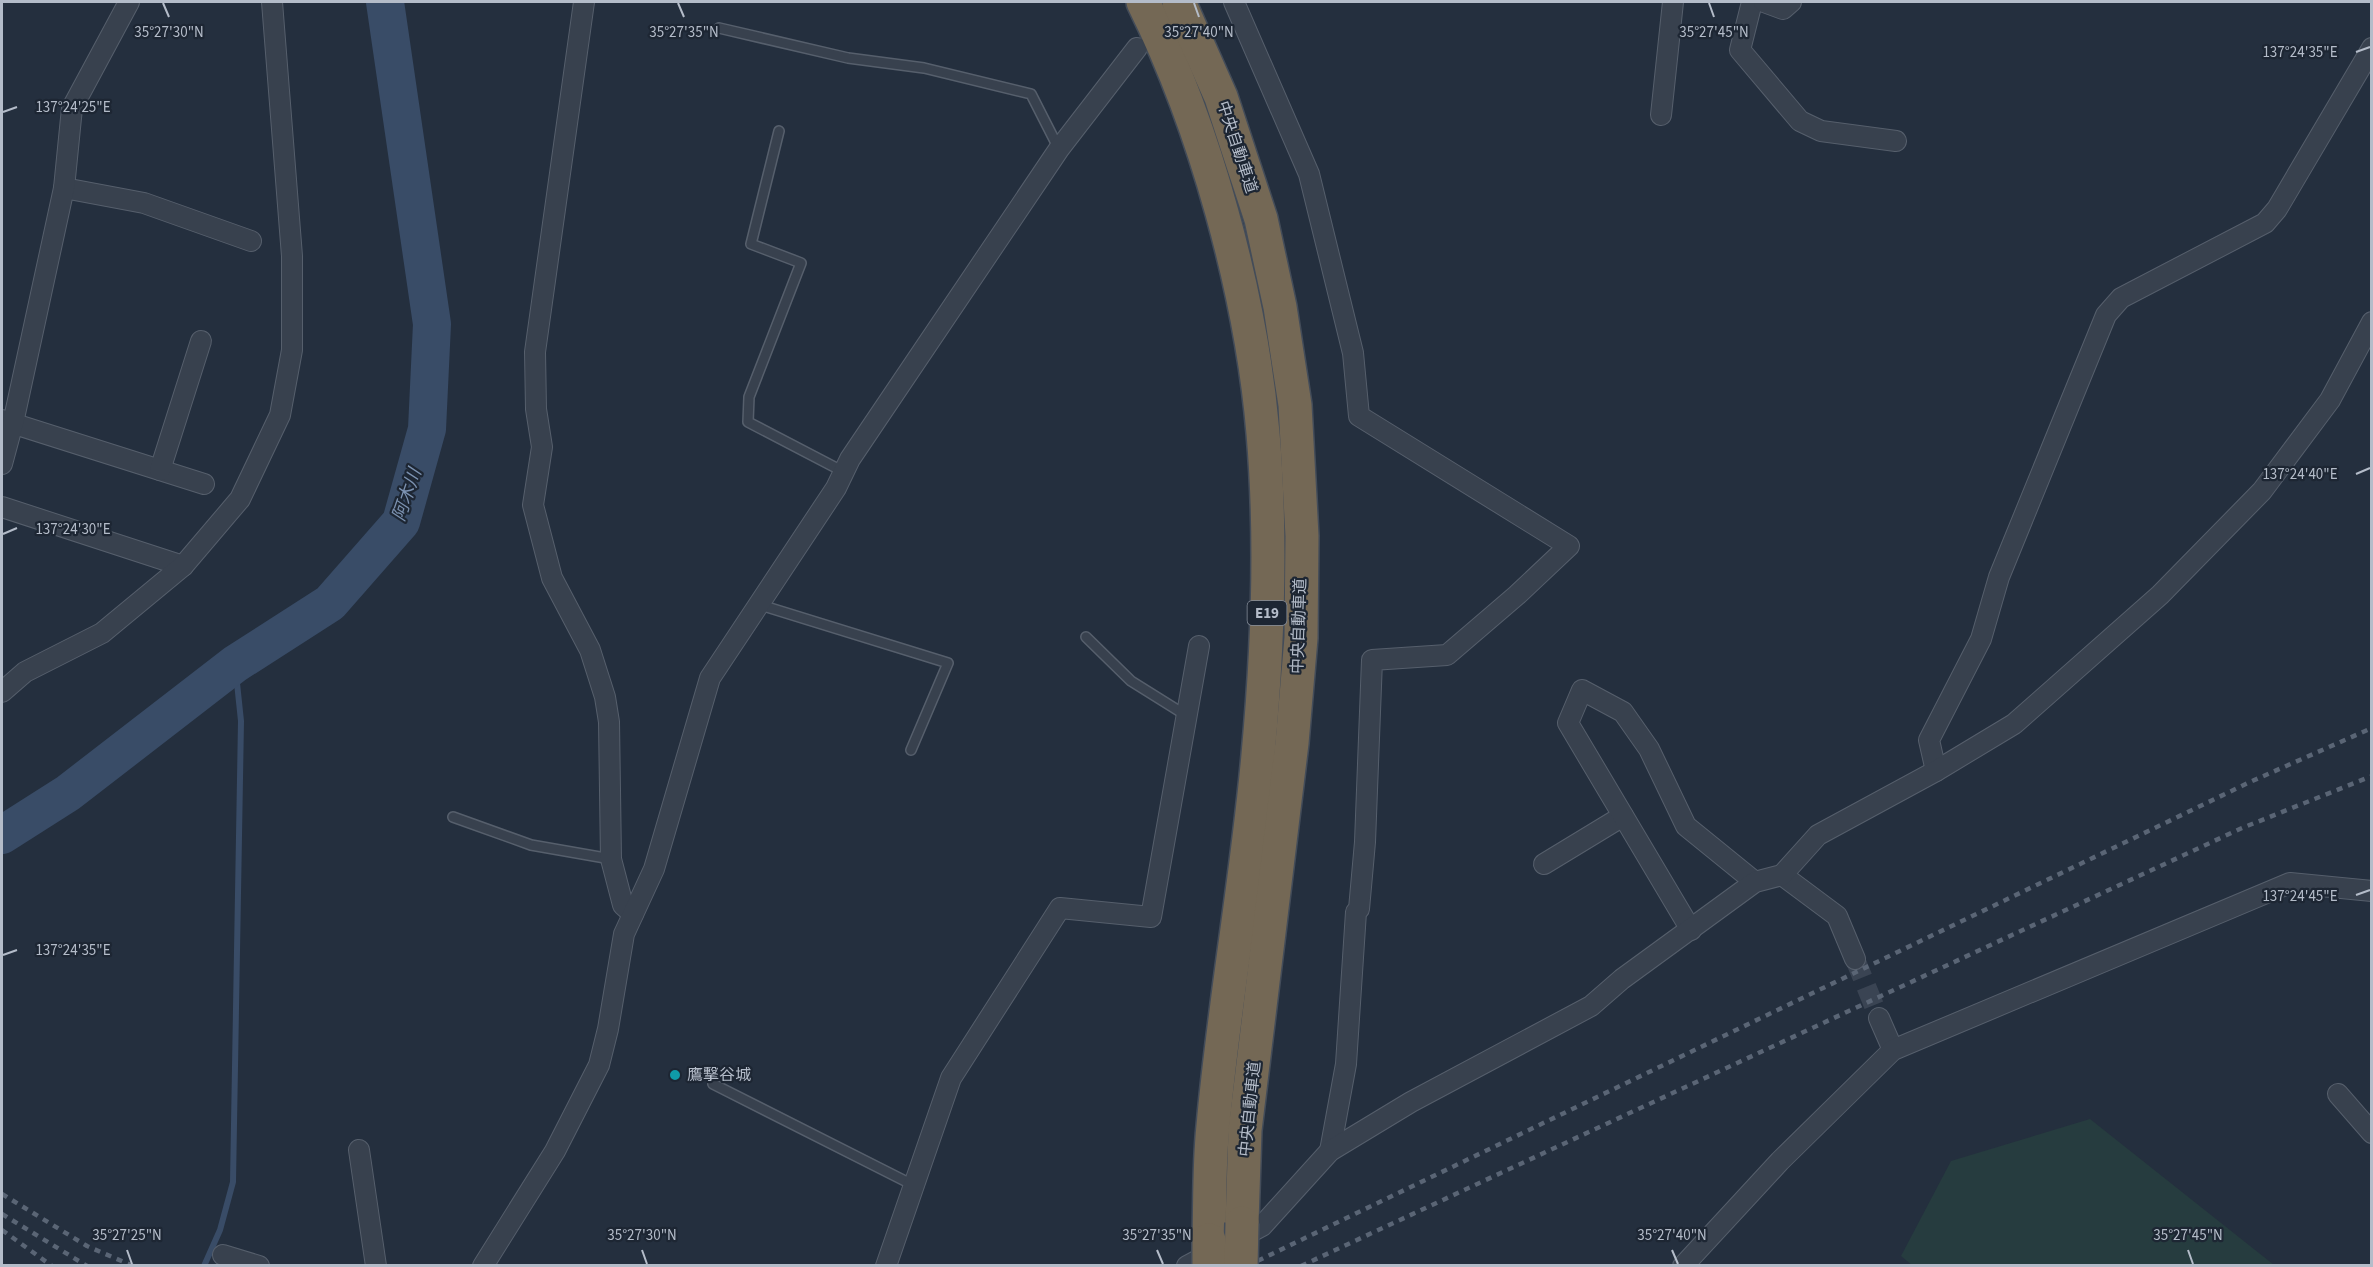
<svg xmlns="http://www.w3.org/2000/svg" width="2373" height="1267" viewBox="0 0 2373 1267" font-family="'Source Sans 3','Noto Sans JP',sans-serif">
<rect width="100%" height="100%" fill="#242f3e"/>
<!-- green -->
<polygon fill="#263c3f" points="2090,1119 2274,1265 1913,1266 1901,1256 1951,1161"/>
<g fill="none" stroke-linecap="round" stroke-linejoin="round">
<!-- stream -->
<polyline stroke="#394c67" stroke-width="6" points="204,1266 220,1230 233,1182 241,721 235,664"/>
<!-- river -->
<polyline stroke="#394c67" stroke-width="38" points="2,835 68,793 235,664 330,603 401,522 427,429 432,324 385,2"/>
<!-- minor-tunnel -->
<polyline stroke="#3a4453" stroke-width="20" stroke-dasharray="20 10" stroke-linecap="butt" points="1855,959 1879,1018"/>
<defs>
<g id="service">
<polyline points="719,28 848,58 924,68 1031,94 1059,149"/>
<polyline points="779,131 751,244 801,263 749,397 748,422 844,472"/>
<polyline points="757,604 948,663 911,750"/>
<polyline points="1086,637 1131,681 1187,716"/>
<polyline points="453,817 531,845 611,859"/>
<polyline points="713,1084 913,1185"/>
</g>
<g id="minor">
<polyline points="584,2 535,352 536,409 542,447 533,505 552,578 590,650 605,697 609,722 611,859 623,905 633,914"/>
<polyline points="1234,2 1309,174 1353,353 1359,416 1569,546 1517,595 1447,655 1372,660 1365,842 1359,909 1356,912 1346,1064 1330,1151"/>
<polyline points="1752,2 1740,50 1800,121 1821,131 1896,141"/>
<polyline points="1764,2 1783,9 1791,2"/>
<polyline points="1661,115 1673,2"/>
<polyline points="64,188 144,203 251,241"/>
<polyline points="2,420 204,484"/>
<polyline points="2,464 13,423 64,188 72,108 129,2"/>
<polyline points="160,470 201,341"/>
<polyline points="2,507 183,566"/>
<polyline points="2,692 25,672 102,633 183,566 240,499 280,415 292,350 292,256 272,2"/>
<polyline points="1936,771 1929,740 1981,639 1999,577 2106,315 2121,298 2265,223 2277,209 2372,48"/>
<polyline points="1544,864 1623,816"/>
<polyline points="1782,875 1837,916 1855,959"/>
<polyline points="1691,930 1568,723 1582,690 1623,712 1649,749 1686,826 1755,882"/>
<polyline points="1879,1018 1893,1050"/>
<polyline points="2338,1094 2372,1133"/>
<polyline points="359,1150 376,1266"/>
<polyline points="223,1255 259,1266"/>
<polyline points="483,1266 555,1151 599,1065 608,1029 624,934 654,869 710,678 836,488 850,459 1059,149 1137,48"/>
<polyline points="886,1266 951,1078 1060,908 1151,917 1199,646"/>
<polyline points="1187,1266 1262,1226 1330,1151 1411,1102 1591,1006 1622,979 1755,882 1782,875 1818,835 1936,771 2014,724 2160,595 2262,491 2330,400 2372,322"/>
<polyline points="1683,1266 1780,1161 1893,1050 2290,883 2372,891"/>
</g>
<g id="motorway">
<path d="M 1143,2 C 1205,127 1251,293 1263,433 C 1272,539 1268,648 1258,755 C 1247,879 1224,1002 1213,1126 C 1209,1164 1210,1202 1209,1240"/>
<polyline points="1179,2 1221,97 1261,219 1280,307 1295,405 1302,536 1301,638 1292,743 1245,1130 1242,1223"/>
</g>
</defs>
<!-- service casing -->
<use href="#service" stroke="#565f6c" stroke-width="12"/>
<!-- minor casing -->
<use href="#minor" stroke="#565f6c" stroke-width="22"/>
<!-- motorway casing -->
<use href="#motorway" stroke="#434c59" stroke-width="36"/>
<!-- service -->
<use href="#service" stroke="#38414e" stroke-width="9"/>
<!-- minor -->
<use href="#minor" stroke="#38414e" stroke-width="20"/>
<!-- motorway -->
<use href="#motorway" stroke="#746855" stroke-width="33"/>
<!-- rail -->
<g stroke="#5a6575" stroke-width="4.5" stroke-dasharray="6 6" stroke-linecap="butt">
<polyline points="2,1194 87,1246 133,1266"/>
<polyline points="2,1214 87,1266"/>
<polyline points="2,1230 52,1266"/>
<polyline points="1247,1266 2250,782 2372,728"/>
<polyline points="1301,1266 2242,828 2372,776"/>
</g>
<defs>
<g id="motorway-bridge">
<polyline points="1209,1240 1209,1266"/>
<polyline points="1241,1266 1242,1223"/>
</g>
</defs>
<!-- motorway-bridge casing -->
<use href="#motorway-bridge" stroke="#434c59" stroke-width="36" stroke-linecap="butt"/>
<!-- motorway-bridge -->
<use href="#motorway-bridge" stroke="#746855" stroke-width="33"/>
</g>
<!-- ticks -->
<path fill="none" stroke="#b4bcc9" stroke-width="2" d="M 163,3 L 169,17M 678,3 L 684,17M 1194,3 L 1199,17M 1709,3 L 1714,17M 2356,52 L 2370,47M 3,112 L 17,107M 2356,474 L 2370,468M 3,534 L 17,528M 2356,895 L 2370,890M 3,955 L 17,950M 127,1250 L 132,1264M 642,1250 L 647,1264M 1157,1250 L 1163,1264M 1672,1250 L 1678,1264M 2188,1250 L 2193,1264"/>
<!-- markers -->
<circle fill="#0f9aa8" stroke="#1d2633" stroke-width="2" cx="675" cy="1075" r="6"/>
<g text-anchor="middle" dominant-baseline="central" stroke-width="4.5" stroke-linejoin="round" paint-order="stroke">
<!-- shield labels -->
<rect fill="#1d2633" stroke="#878f9c" stroke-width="1.5" x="1247.5" y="601" width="39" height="24" rx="4.5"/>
<g font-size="15" font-weight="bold" fill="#b4bcc9">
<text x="1267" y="613">E19</text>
</g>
<!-- street labels -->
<g font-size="16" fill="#b4bcc9" stroke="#1d2633">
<text transform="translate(1237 147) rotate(72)">中央自動車道</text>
<text transform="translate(1299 626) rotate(-88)">中央自動車道</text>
<text transform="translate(1250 1109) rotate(-84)">中央自動車道</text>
</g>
<!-- poi labels -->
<g font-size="16" fill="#b4bcc9" stroke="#1d2633" text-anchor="start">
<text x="687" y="1075">鷹撃谷城</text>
</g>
<!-- water labels -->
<g font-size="18" font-style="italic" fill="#7c92b1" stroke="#1d2633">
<text transform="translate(407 495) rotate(-71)">阿木川</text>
</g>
</g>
<g font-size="15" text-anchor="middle" fill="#b4bcc9" stroke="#1d2633" stroke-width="4.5" stroke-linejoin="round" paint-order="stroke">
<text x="1199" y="37">35°27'40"N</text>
<text x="1714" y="37">35°27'45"N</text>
<text x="169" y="37">35°27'30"N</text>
<text x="684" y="37">35°27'35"N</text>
<text x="2300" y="57">137°24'35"E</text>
<text x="73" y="112">137°24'25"E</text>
<text x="2300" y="479">137°24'40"E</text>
<text x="73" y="534">137°24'30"E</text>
<text x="2300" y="901">137°24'45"E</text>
<text x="73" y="955">137°24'35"E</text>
<text x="127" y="1240">35°27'25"N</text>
<text x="642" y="1240">35°27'30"N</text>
<text x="1157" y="1240">35°27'35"N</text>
<text x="1672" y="1240">35°27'40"N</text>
<text x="2188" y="1240">35°27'45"N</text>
</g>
<!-- border -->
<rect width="2373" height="1267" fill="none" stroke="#b4bcc9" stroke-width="6"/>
</svg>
